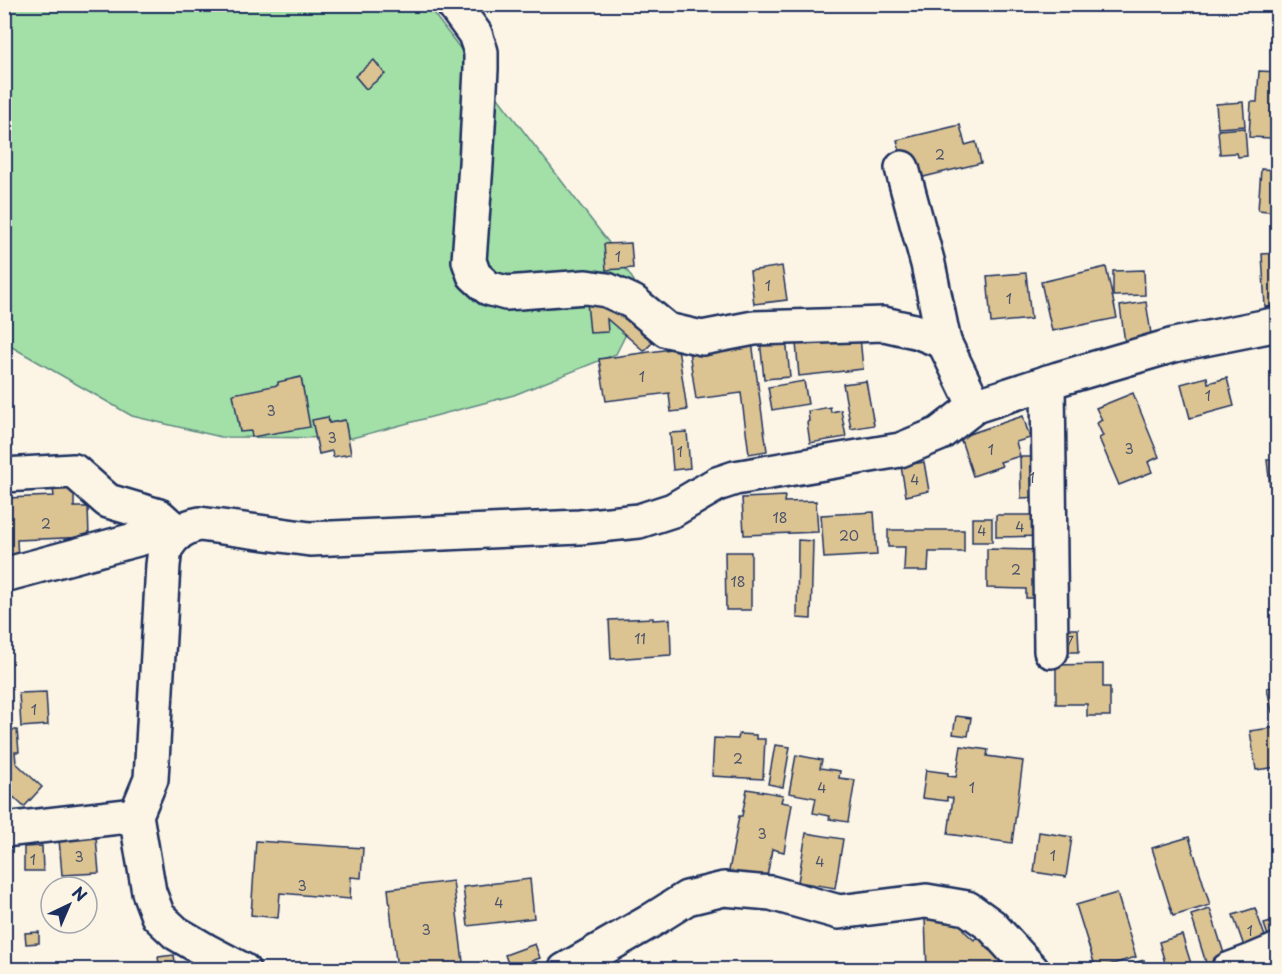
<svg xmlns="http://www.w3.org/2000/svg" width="1282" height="974" viewBox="0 0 1282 974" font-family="'Playpen Sans',sans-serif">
<rect width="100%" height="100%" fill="#fcf5e5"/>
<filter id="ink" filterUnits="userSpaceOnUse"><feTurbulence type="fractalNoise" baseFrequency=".0167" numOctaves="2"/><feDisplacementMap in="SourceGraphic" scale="12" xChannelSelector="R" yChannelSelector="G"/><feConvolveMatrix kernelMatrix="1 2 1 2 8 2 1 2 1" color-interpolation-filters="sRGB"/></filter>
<g filter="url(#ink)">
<!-- green -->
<polygon fill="#a3e0a7" stroke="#5f8882" stroke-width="1.5" points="5,5 427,5 609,243 634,281 635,316 616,354 514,395 352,438 221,437 132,416 5,343"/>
<!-- building -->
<g fill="#dcc392" stroke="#1b2f5e" stroke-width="1.5">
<polygon points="374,60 385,74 366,89 355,76"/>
<polygon points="1259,71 1278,72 1278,113 1273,113 1272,138 1249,137 1251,102 1257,102"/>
<polygon points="1243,102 1245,126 1218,128 1216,104"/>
<polygon points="960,125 965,145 976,142 981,163 907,181 897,140"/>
<polygon points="1245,128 1247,156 1238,157 1237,153 1220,154 1218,130"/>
<polygon points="1261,169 1278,170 1278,212 1258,210"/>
<polygon points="631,243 633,268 606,270 604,244"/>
<polygon points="1278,253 1278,306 1265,307 1262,254"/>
<polygon points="782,266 787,300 754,304 750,271"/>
<polygon points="1106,267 1117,318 1052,331 1041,282"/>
<polygon points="1144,270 1145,295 1113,296 1113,271"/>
<polygon points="1026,273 1031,319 991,323 987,276"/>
<polygon points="605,301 653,342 644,351 607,319 608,332 590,333 587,302"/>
<polygon points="1146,302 1152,340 1125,343 1120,306"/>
<polygon points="860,337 863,369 799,376 796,343"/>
<polygon points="786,338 790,377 764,379 760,340"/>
<polygon points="752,342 767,451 749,454 741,393 696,399 689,351"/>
<polygon points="678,348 687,410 671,412 669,393 606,401 599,359"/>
<polygon points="301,377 310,427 252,437 251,431 240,432 233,394 278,385 278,382"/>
<polygon points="1207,377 1208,383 1227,378 1234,406 1190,418 1181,384"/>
<polygon points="804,381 808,404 772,410 768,387"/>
<polygon points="866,381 874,425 851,429 843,384"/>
<polygon points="1133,393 1159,457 1148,462 1152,472 1119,485 1099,438 1103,436 1097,423 1102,420 1096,408"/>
<polygon points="830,407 831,412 841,410 846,437 810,443 807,422 809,421 808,411"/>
<polygon points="1023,416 1030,438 1016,442 1020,456 1000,462 1002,466 973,476 960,437"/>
<polygon points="328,417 329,423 345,420 351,454 333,457 332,451 319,454 312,420"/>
<polygon points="687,432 690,468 673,470 670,433"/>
<polygon points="1020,457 1043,457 1043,497 1021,498"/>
<polygon points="1278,459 1278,486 1270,487 1267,460"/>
<polygon points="924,462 929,491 906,496 901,466"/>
<polygon points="53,489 74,489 74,507 88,507 89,537 17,540 18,560 4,561 4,510 8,510 7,498 54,496"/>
<polygon points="785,496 784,502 816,501 818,532 744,535 742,498"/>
<polygon points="874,512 877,555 824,558 821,515"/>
<polygon points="996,515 1044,515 1044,536 996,537"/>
<rect x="972" y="518" width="20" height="24"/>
<polygon points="888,530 964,530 964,552 929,552 928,571 904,571 905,547 888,547"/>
<polygon points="798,540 813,541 811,619 797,618"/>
<polygon points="987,549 1045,550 1045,598 1026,598 1026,589 987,588"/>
<polygon points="725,552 751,552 751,610 726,610"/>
<polygon points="653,618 653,620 670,619 671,655 611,659 609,620"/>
<polygon points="1062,629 1078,629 1079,652 1062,652"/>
<polygon points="1103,664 1103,687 1110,687 1110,716 1087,716 1087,704 1056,704 1056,665"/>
<polygon points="1278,686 1278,710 1272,712 1267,688"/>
<polygon points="46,692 48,725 21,727 19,693"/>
<polygon points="956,716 971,718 968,736 953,734"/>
<polygon points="1278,727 1278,767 1256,770 1250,731"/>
<polygon points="4,730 17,730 19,752 15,752 16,763 42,787 24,807 4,788"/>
<polygon points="739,734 756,735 756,739 765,739 763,779 712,776 714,738 738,739"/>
<polygon points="775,745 790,747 783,787 768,784"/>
<polygon points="961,746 988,750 987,756 1023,761 1012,843 948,834 953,798 947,797 947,801 922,798 926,770 948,773 948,776 956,777"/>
<polygon points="796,755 822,760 820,768 840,771 839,778 855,780 848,822 829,819 830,816 813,813 816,798 789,793"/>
<polygon points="747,789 783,795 781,802 792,804 784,852 772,849 767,877 729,871 739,816 742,816"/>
<polygon points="1039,832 1072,837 1066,877 1034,872"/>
<polygon points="806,833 843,839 835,888 798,882"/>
<polygon points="96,837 99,873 62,875 59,839"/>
<polygon points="1189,837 1210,905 1173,916 1152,848"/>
<polygon points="256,841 363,848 361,878 351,877 350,899 280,893 278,918 251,915"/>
<polygon points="42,846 43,871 24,871 24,847"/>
<polygon points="530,879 534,918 468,926 463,887"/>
<polygon points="453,881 464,970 397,970 388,889"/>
<polygon points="1117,893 1136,957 1096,969 1076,905"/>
<polygon points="1255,908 1268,945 1246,952 1233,915"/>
<polygon points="1210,909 1226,960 1207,966 1191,915"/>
<polygon points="925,919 964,924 964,931 974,940 981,933 1011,970 927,970"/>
<polygon points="1278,920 1278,939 1270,942 1264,924"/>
<polygon points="39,932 39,943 26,944 25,933"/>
<polygon points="1182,935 1193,970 1167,970 1159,942"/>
<polygon points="535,944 540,958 510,969 505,955"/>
<polygon points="174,955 176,970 160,970 158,957"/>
<polygon points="1144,960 1147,970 1121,970 1121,967"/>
</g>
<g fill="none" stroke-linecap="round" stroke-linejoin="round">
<defs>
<g id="minor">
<polyline points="453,4 475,34 481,52 481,69 476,164 469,261 474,275 488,288 506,293 586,287 607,290 633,302 667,330 702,338 754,328 884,324 919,332 944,342 975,406"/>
<polyline points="902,168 928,264 944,342"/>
<polyline points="1048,382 1051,651"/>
<polyline points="4,475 74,471 108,501 159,516 178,533"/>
<polyline points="4,575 149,536 178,533"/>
<polyline points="4,830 136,815"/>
<path d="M 243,970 L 205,950 L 176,933 L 158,916 L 149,892 L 136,815 L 151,779 L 163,565 C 164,559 164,551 167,546 C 175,533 187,526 200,524 L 310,539 L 580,527 L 639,521 L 673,510 L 717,484 L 735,478 L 900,450 L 939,434 L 975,406 L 1058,379 L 1174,345 L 1278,324"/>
<polyline points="565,970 649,922 687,898 724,889 771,893 839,912 926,901 967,908 992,926 1032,970"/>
<polyline points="1228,970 1252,961 1278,950"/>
</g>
</defs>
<!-- minor casing -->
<use href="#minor" stroke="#1b2f5e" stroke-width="38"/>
<!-- minor -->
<use href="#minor" stroke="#fcf5e5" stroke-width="33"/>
</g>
</g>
<g text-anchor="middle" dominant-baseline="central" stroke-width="4.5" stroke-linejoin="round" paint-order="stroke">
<!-- number labels -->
<g font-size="14" fill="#4b546b">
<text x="940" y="154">2</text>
<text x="618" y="256">1</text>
<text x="768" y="285">1</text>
<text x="1009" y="298">1</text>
<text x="642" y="376">1</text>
<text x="1208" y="395">1</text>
<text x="271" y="410">3</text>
<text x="332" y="437">3</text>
<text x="1129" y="448">3</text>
<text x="991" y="449">1</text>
<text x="680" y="451">1</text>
<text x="1032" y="477">1</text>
<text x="915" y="479">4</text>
<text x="780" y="517">18</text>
<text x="46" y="523">2</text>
<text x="1020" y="526">4</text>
<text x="982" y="530">4</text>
<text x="849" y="535">20</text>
<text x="1016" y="569">2</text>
<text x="738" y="581">18</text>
<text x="640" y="638">11</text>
<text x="1070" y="641">7</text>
<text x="34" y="709">1</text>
<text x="738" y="758">2</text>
<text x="822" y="787">4</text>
<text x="972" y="787">1</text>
<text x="762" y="833">3</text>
<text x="1053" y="855">1</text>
<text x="79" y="856">3</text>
<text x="33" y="859">1</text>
<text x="820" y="861">4</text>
<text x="302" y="885">3</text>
<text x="499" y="902">4</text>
<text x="426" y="929">3</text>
<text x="1250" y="930">1</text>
</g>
</g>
<!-- margin -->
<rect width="1282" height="974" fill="none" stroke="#fcf5e5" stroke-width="24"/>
<rect x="12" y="12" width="1258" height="950" fill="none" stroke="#1b2f5e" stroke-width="2" filter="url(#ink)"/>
<!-- north arrow -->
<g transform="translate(69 905) rotate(44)"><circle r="28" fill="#fcf5e5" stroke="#a2a6af" stroke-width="1.5"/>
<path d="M0-4.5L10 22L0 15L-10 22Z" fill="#1b2f5e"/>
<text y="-9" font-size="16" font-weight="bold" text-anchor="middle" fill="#1b2f5e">N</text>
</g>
</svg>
